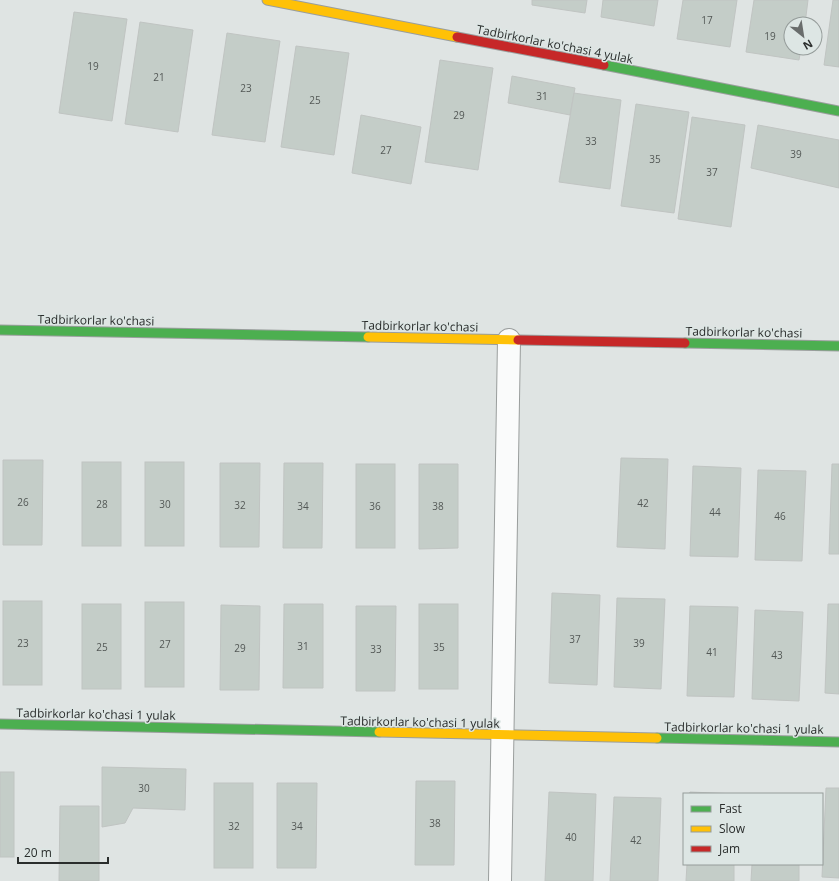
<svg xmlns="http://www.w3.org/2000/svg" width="839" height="881" viewBox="0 0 839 881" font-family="'Open Sans',sans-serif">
<rect width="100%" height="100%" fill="#dfe4e3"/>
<!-- building -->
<g fill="#c4cdc8" stroke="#c0c4c2">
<polygon points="532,0 587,0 585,13 532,5"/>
<polygon points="603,0 658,0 654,26 601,17"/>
<polygon points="683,0 737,0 730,47 677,39"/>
<polygon points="754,0 808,0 805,24 791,24 791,48 801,48 799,60 746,52"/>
<polygon points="833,0 839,0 839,67 824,65"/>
<polygon points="74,12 127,19 112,121 59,113"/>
<polygon points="140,22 193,30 178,132 125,124"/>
<polygon points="227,33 280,41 265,142 212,135"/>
<polygon points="296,46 349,53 334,155 281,147"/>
<polygon points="440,60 493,68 478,170 425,162"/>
<polygon points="512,76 575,88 570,115 508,103"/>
<polygon points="574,93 621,100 610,189 559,182"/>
<polygon points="636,104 689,112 674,213 621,206"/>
<polygon points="361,115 421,127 411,184 352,173"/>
<polygon points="692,117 745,125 731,227 678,219"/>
<polygon points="758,125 839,140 839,188 751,168"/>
<polygon points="621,458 668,459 665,549 617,547"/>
<polygon points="3,460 43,460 42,545 3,545"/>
<rect x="82" y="462" width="39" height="84"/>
<rect x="145" y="462" width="39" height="84"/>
<polygon points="220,463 260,463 259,547 220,547"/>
<polygon points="284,463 323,463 322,548 283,548"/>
<rect x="356" y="464" width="39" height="84"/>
<polygon points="419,464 458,464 458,548 419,549"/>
<polygon points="832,464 839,464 839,554 829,554"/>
<polygon points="693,466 741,468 738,557 690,556"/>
<polygon points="758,470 806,471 802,561 755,560"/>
<polygon points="552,593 600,595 597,685 549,683"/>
<polygon points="617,598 665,599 661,689 614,687"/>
<rect x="3" y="601" width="39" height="84"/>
<rect x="145" y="602" width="39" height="85"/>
<rect x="82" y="604" width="39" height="85"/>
<polygon points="284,604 323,604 323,688 283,688"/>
<rect x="419" y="604" width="39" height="85"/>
<polygon points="828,604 839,604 839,694 825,693"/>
<polygon points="221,605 260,606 259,690 220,690"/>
<polygon points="356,606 396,606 395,691 356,691"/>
<polygon points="690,606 738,607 734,697 687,696"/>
<polygon points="755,610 803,612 799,701 752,699"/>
<polygon points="102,767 186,769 185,810 133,808 125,823 102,827"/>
<rect x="0" y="772" width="14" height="85"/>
<polygon points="416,781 455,781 454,865 415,865"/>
<rect x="214" y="783" width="39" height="85"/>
<polygon points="277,783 317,783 316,868 277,868"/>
<polygon points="826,788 839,788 839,878 822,877"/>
<polygon points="549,792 596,794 593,881 545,881"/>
<polygon points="690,792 737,794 689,794"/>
<polygon points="614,797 661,798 658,881 610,881"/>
<polygon points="60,806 99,806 99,881 59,881"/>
<polygon points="687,864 734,864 734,881 686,881"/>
<polygon points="752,864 799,864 799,881 751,881"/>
</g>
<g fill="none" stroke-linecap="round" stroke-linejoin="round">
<defs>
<polyline id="street" points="500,881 509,340"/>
<g id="fast">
<polyline points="604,65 839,111"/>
<polyline points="0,330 368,337"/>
<polyline points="685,343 839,346"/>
<polyline points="0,724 379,732"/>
<polyline points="657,738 839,742"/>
</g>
<g id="slow">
<polyline points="267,0 457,37"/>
<polyline points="368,337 518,340"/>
<polyline points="379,732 657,738"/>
</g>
<g id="jam">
<polyline points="457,37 604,65"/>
<polyline points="518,340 685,343"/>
</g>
</defs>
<!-- street casing -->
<use href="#street" stroke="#9a9e9d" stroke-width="24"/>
<!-- fast casing -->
<use href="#fast" stroke="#9a9e9d" stroke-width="11"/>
<!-- slow casing -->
<use href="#slow" stroke="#9a9e9d" stroke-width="11"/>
<!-- jam casing -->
<use href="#jam" stroke="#9a9e9d" stroke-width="11"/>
<!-- street -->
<use href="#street" stroke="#fafbfb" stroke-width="22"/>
<!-- fast -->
<use href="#fast" stroke="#4caf50" stroke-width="9"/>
<!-- slow -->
<use href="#slow" stroke="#ffc107" stroke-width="9"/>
<!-- jam -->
<use href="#jam" stroke="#c62828" stroke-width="9"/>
</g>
<g text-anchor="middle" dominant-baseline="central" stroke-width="3" stroke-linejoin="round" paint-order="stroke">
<!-- number labels -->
<g font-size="10" fill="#535856">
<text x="707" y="20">17</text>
<text x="770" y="36">19</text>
<text x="93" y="66">19</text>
<text x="159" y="77">21</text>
<text x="246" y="88">23</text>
<text x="542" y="96">31</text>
<text x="315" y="100">25</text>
<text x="459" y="115">29</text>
<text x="591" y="141">33</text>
<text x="386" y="150">27</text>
<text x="796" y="154">39</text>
<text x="655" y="159">35</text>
<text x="712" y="172">37</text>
<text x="23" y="502">26</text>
<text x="643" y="503">42</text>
<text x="102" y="504">28</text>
<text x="165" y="504">30</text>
<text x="240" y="505">32</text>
<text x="303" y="506">34</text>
<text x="375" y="506">36</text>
<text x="438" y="506">38</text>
<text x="715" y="512">44</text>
<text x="780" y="516">46</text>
<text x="575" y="639">37</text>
<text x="23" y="643">23</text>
<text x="639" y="643">39</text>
<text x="165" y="644">27</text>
<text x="303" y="646">31</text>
<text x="102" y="647">25</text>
<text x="439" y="647">35</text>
<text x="240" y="648">29</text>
<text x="376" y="649">33</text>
<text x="712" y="652">41</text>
<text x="777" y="655">43</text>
<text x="144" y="788">30</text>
<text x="435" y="823">38</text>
<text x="234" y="826">32</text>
<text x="297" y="826">34</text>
<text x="571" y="837">40</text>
<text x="636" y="840">42</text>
</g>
<!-- street labels -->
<g font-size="12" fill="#2a2d2c" stroke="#dde6e4">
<text transform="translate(555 44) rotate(11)">Tadbirkorlar ko'chasi 4 yulak</text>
<text transform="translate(96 320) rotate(1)">Tadbirkorlar ko'chasi</text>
<text transform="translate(420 326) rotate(1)">Tadbirkorlar ko'chasi</text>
<text transform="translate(744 332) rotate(1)">Tadbirkorlar ko'chasi</text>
<text transform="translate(96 714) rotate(1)">Tadbirkorlar ko'chasi 1 yulak</text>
<text transform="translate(420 722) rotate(1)">Tadbirkorlar ko'chasi 1 yulak</text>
<text transform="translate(744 728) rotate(1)">Tadbirkorlar ko'chasi 1 yulak</text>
</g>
</g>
<!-- legend -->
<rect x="683" y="793" width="140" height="72" fill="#dde6e4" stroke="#959c9a"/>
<rect x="691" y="806" width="20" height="6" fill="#4caf50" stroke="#959c9a"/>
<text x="719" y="813" font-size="12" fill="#2a2d2c">Fast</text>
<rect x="691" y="826" width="20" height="6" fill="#ffc107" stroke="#959c9a"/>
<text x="719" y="833" font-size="12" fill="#2a2d2c">Slow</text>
<rect x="691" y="846" width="20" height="6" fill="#c62828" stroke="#959c9a"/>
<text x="719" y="853" font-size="12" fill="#2a2d2c">Jam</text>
<!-- north arrow -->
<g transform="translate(803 36) rotate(150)"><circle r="19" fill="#dde6e4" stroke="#959c9a"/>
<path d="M0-3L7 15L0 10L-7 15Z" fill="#696d6c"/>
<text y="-6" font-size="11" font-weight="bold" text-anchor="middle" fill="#2a2d2c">N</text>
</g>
<!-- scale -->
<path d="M18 857v6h90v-6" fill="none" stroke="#2a2d2c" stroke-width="2"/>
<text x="24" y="857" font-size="12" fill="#2a2d2c" stroke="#dde6e4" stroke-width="3" paint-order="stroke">20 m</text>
</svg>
